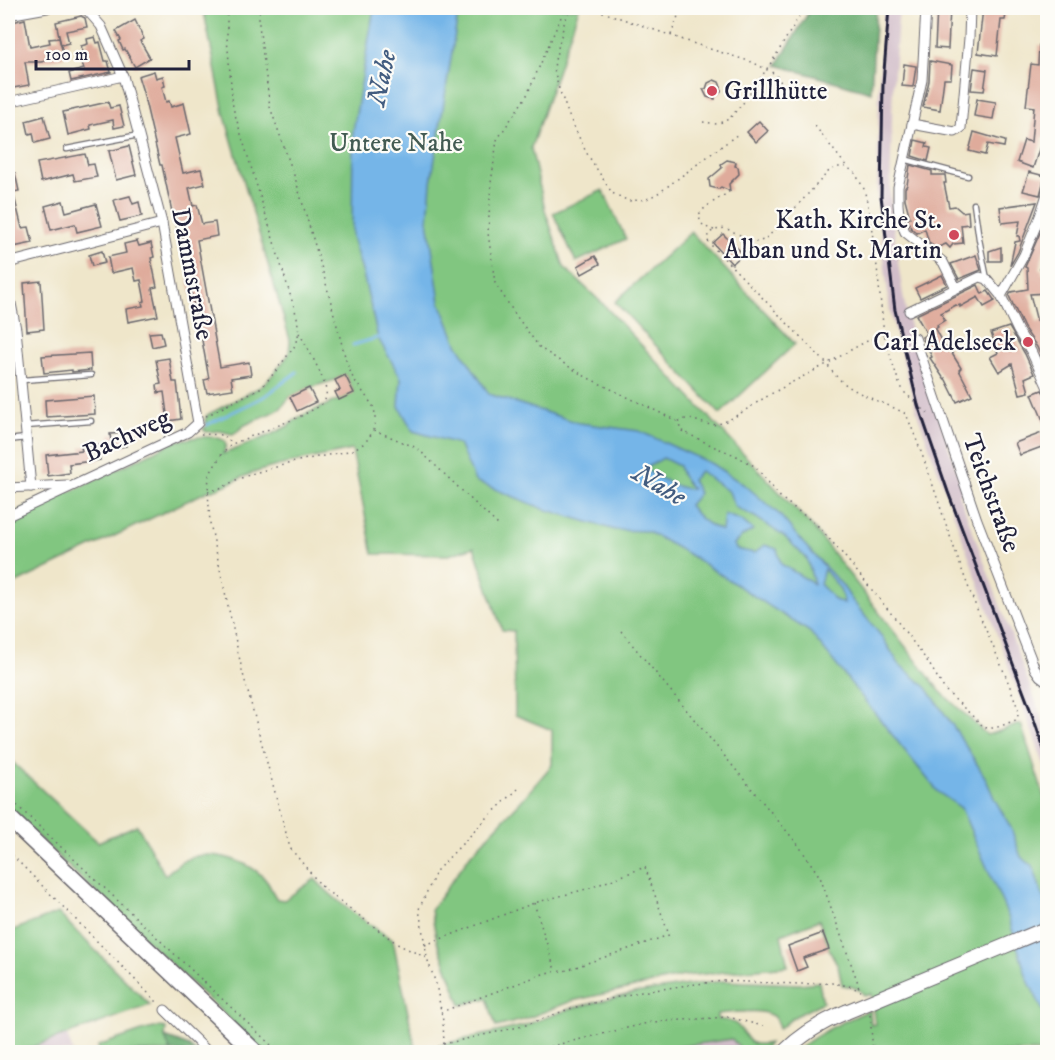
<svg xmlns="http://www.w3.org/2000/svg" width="1055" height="1060" viewBox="0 0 1055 1060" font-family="'IM FELL DW Pica',serif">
<rect width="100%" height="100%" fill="#fdfcf7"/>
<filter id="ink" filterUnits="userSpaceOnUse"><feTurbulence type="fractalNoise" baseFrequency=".0167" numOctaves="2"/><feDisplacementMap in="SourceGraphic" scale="12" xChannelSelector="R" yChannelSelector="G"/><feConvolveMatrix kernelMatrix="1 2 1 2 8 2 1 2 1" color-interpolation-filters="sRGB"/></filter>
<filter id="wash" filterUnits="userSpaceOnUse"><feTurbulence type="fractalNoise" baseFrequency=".008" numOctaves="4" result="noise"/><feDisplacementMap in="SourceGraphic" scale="24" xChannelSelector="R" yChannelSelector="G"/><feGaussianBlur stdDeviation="1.35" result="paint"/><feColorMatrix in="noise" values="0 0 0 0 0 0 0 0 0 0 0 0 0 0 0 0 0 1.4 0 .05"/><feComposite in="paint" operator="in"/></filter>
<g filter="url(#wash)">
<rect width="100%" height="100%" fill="#efe6ca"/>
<!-- industrial -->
<g fill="#d1bdc9">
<polygon points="884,8 899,8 893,85 890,193 896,249 904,301 912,335 963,491 959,494 1047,732 1047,773 916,410 890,312 877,196 879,85"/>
<polygon points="67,1035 73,1052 18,1052"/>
<polygon points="732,1039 743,1052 641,1052"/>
</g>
<!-- green -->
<g fill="#81c680" stroke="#52745e" stroke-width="1.5">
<path d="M 193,8 L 579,8 L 531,148 L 545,210 L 564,267 L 602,303 L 815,530 L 940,691 L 987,735 L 1021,724 L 1047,806 L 1047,1052 L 795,1052 C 817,1033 842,1022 870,1010 L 871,1025 L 875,1024 L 871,994 L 864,996 C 861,988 850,986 842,985 L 838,966 L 829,949 L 819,920 L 781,935 L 788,966 L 684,976 L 572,1001 L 523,1020 L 496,1027 L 487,998 L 461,1005 L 437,941 L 431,910 L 471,854 L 521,801 L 552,765 L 552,730 L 515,715 L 514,631 L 502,630 L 474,547 L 449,555 L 373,554 L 352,450 C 320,457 287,462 256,472 C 239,477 225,488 208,491 L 8,587 L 8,516 L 55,493 L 72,491 L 176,441 C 189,438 214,433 225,441 L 226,446 L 223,454 L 268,436 L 288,426 L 299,417 L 354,393 L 345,375 L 335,380 L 309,388 L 290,397 L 280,409 L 245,425 L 235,433 L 232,434 L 220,431 L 206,432 L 203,429 L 207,426 L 205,420 L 207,415 L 262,386 L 275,372 L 289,354 L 290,340 L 224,113 L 204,12 L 194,12 Z"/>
<polygon points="603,190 626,239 576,262 553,213"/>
<polygon points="691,232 795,344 720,414 615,302"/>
<path d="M 8,758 L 98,842 L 137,825 L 165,875 C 172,869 179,863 188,859 C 211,848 254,862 268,883 C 271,888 273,894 277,899 L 284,900 L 315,879 C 337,903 366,922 393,940 L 416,1052 L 264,1052 L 8,809 Z"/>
<polygon points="58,913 150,1005 18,1052 8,1052 8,932"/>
<path d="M 723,981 L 799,984 L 819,982 L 823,1002 L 794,1017 L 779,1029 C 778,1026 778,1023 776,1020 C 769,1006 730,1013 717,1014 L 717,1019 C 724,1020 732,1020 737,1025 C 750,1038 746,1048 769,1043 L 763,1052 L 743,1052 L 732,1039 L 641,1052 L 427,1052 L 444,1044 L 523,1026 L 572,1008 L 635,993 L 688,985 Z"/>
<polygon points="159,1027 166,1028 165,1037 171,1052 99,1052 98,1046 145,1030"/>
</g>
<!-- forest -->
<g fill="#68ab6e" stroke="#456654" stroke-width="1.5">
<polygon points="811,8 876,8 871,92 777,65"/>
<polygon points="165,1037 189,1046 196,1052 171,1052"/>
</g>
<!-- water -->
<path fill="#74b5e8" stroke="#4b6c92" stroke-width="1.5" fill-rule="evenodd" d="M 374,8 L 459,8 L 431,183 L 428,220 L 440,302 L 457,344 L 489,394 L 579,423 L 639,431 L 712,464 L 746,486 L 780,515 L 803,543 L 842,585 L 852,600 L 882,637 L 899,664 L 927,688 L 957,732 L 985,777 L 994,798 L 1011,828 L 1021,857 L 1033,866 L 1043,897 L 1047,904 L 1047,1019 L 1027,978 L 1008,916 L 961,808 L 938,792 L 810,632 L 690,555 L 647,531 L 615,530 L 544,509 L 475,481 L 459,444 L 413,431 L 399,406 L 401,378 L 378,338 L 364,278 L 352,236 L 353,132 ZM 663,458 L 679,466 L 682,476 L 692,489 C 676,489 659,477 644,469 ZM 700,471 L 729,492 L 735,507 L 755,517 L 785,537 L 807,559 L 814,584 L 781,564 L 777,549 L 765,545 L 755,553 L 736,549 L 734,544 L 741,537 L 753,530 L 742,521 L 724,514 L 722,531 C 706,524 699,519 689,505 L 699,493 L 692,480 ZM 824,569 L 840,589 L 844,603 L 835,600 L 820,584 Z"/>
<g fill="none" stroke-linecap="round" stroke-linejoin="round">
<!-- stream -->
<g stroke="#74b5e8" stroke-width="3">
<polyline points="353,345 380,337"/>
<polyline points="207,425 265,396 297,372"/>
</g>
</g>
<g id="blocks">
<!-- building -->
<g fill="#dfab9b">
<polygon points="937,8 950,8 948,49 935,48"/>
<polygon points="983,8 1007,8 1005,20 1001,20 997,56 978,53"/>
<polygon points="81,16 85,18 87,27 66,31 69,43 61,45 56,22"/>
<polygon points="25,19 30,47 50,43 49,39 59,38 64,57 41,62 25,62 29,85 8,89 8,44 11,45 8,23"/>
<polygon points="135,20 144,39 140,41 150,58 135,67 125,49 123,50 119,41 121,40 116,31"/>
<polygon points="95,37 97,43 100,42 105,61 108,61 111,72 71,81 69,73 84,69 80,56 84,55 81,46 88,44 87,39"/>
<polygon points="1039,45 1047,46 1047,78 1043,113 1047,113 1047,138 1043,137 1033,168 1017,162 1024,140 1031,142 1034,107 1026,106 1031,64 1038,65"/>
<polygon points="930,61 952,65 951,79 944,79 940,110 923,107 929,81"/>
<polygon points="904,64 916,66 913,87 902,86"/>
<polygon points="974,68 987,70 984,91 971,90"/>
<polygon points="154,71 156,78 163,76 165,86 162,87 166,102 169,101 171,107 184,103 191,134 175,138 183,173 201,169 205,184 189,188 193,206 197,205 202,224 215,222 217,236 197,240 220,367 249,362 251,375 231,378 233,389 207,393 204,380 209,379 198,318 197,319 188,279 190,278 183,238 179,239 174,212 172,212 162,165 160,165 143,92 138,76"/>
<polygon points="714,80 719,82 721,87 721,92 715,96 715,99 707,97 703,89 706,89 708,83"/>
<polygon points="977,99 996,102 993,119 974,116"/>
<polygon points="108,102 110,108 119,106 124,126 114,128 113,120 90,125 91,129 68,135 63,112"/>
<polygon points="44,116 50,139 35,143 33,133 29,134 26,121"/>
<polygon points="759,121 768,131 756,142 747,132"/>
<polygon points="974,132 1005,141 1004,147 988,144 985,155 969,151"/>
<polygon points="915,140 927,143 926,147 931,148 928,161 912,156"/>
<polygon points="129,146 136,175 116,180 109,151"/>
<polygon points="85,154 88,165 94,164 97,177 75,181 73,174 41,182 37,163"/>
<polygon points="727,160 736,162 735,166 738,167 739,174 729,184 730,191 721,187 718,189 710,187 709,179 722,168 721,164"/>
<polygon points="910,165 932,171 932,175 945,175 946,183 944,183 949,207 955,206 962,212 968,211 969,224 961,225 963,243 953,244 950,248 946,244 936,248 929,243 925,229 917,233 911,228 907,219 910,218 905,199 905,188 907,185"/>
<polygon points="1029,172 1045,176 1040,195 1023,191"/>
<polygon points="15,173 19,191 13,192 22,228 29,227 33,243 13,247 8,223 8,175"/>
<polygon points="130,196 133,204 139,202 142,216 120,221 114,200"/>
<polygon points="63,201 66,212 96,204 102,226 77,232 75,224 51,230 45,206"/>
<polygon points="1037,202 1018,252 1010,266 1015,242 1020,241 1019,236 1017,236 1020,221 1002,223 1000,207"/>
<polygon points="1043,226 1047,227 1047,250 1044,249 1040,269 1042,269 1042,274 1046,274 1047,293 1030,294 1037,322 1047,317 1047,330 1045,331 1047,337 1046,368 1037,347 1024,328 1009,296 1011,292 1028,289 1027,268 1025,267"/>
<polygon points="723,234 743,254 732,264 713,243"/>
<polygon points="137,241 139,246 151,243 154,257 151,258 157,287 152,288 158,316 128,322 126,309 143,306 142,302 145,301 141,280 136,281 133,268 111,273 108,257 126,253 124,244"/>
<polygon points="1001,247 1001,261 989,261 989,251"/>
<polygon points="102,251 105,263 92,266 89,255"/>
<polygon points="976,255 981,270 959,279 951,264"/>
<polygon points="595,256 600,264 582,274 578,266"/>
<polygon points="942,275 947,285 920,298 915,288"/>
<polygon points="41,281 44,329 27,331 24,283"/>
<polygon points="978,285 982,294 988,291 995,301 984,307 978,297 960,307 960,305 957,306 956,305 941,313 945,320 937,325 938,327 935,329 945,348 948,347 961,368 959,370 972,395 957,402 945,378 944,379 930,358 932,357 922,337 927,334 916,315"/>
<polygon points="1009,327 1025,354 1034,374 1025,378 1029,392 1020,394 1012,364 999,372 990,357 998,353 991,333"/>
<polygon points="161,332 164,344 152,347 149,333"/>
<polygon points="90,353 91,370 72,372 72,370 44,373 42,356"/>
<polygon points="169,358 173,382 177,382 181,419 168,421 164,392 158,393 157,385 161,384 156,360"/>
<polygon points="345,375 354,393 339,400 335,392 340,390 335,380"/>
<polygon points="309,388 316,402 297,411 290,397"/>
<polygon points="1042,390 1044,393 1047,395 1047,430 1032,394"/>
<polygon points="94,396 95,414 46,417 45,400"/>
<polygon points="1047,431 1047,445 1020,455 1015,443"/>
<polygon points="125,433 126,446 112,448 110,434"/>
<polygon points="98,445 100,460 69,464 70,473 48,476 46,455 82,451 81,447"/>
<polygon points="823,933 829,949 803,958 807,967 797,971 788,946"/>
</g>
</g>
</g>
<g filter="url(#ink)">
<use href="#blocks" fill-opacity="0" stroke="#6a676d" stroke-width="1.5"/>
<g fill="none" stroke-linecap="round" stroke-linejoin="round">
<defs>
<g id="lane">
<polyline points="67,149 139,135"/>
<polyline points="904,159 968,176"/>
<polyline points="974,204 979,239 987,279"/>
<polyline points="8,359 19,358"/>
<polyline points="22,380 91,375"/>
<polyline points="25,426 91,421"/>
<polyline points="8,440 26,438"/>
</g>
<g id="street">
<polyline points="926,8 922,80 898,187 898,204 899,216 905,232 943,262 956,288"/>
<polyline points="8,15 47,8"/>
<polyline points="8,102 123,76"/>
<polyline points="912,124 955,132 961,128 969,38 970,8"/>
<polyline points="1048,191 1040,216 1024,255 1001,296 1018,331 1031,351 1048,388"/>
<polyline points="8,263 162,223"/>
<polyline points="8,288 16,329 31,487"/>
<polyline points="909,311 980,277 987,279 1001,296"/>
<polyline points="915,338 977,520 1035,669 1040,676 1048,682"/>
<polyline points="8,488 67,485"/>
<polyline points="8,516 188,432 198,423 162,223 123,76 101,26 87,10 75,8"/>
<polyline points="165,1010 208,1052"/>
</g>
<path id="secondary" d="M 784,1052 C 802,1034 822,1022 846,1012"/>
<polyline id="highway" points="8,817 255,1052"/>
</defs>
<!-- lane casing -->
<use href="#lane" stroke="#6a676d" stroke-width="7"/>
<!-- street casing -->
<use href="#street" stroke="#6a676d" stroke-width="11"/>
<!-- secondary casing -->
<use href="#secondary" stroke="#6a676d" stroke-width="16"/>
<!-- highway casing -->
<use href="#highway" stroke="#6a676d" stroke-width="19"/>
<!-- path -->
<g stroke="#6a676d" stroke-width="1.5" stroke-dasharray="1.5 4.5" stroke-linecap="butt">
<polyline points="567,8 565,8 527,95 497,140 491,183 488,233 495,283 517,317 540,348 563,363 586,377 677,421"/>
<polyline points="573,8 569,11 564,24 555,60 554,69 558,86 569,116 586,152 612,193 629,201 647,199 660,192 738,134"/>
<polyline points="591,8 710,49 752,62 775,74 782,84"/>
<polyline points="100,10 156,8"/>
<polyline points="671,35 681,8"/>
<polyline points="703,122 717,124 729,119 744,102 775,57 804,8"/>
<polyline points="815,126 847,167"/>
<path d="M 714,230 C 704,227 698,224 700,213 C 708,203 722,198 731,190"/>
<path d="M 299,333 C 306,344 325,379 326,391 C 327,395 325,398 325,401 L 318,407 L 299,417 L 232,444 L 222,454 L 209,475 L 208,491 L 210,523 L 242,670 L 290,848 L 323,888 L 365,920 L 399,945 L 427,958"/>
<path d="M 884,334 C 864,341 846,353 827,364 C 806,375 786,385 766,397 C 752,405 733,420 718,424 C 703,428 691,413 678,422 L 682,431 L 715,447 L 735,455 L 756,467 L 781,498 L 817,525 L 841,552 L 894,617 L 928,662 L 945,690 L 984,727 C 995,731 1006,723 1016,720 L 1018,715 L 1018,709 C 1004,667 983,627 968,586 C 946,529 930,470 906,414 C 877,398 845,394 827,364 L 709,243 L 707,238 L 709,233 L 715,230 L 725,228 L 755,242 L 764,240 L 776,229 L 829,171 L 837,167 L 847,167 L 855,173 L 864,189 L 869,210 L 877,267 L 884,334 L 888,349 L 899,383 L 905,393 L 931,416"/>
<polyline points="206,416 262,387 275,372 294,347 299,333 297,317 233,108 227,38 227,8"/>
<polyline points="374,430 417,448 498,525"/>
<polyline points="201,434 223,435 232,443"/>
<polyline points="208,491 220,489 236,480 254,473 302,460 344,452 352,450 363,444 369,438 373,430 375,422 375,413 373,406 353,378 347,364 324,276 296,181 270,107 259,25 259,8"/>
<polyline points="621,631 799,846 820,877 858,983 859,990"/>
<polyline points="8,797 272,1046 282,1052"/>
<polyline points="8,851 159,1004"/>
<polyline points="534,903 555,970"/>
<polyline points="425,945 534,903 590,888 645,867 669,935 564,971 550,972 543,974 441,1012"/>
<polyline points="870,1015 873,1052"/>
<polyline points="444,1044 443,1021 436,984 427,958 419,909 437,870 488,817 518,789"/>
<polyline points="427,1052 444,1044 523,1026 572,1008 635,993 688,985 723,981 799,984 832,983 849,986 861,991"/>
<polyline points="527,1052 652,1022 728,1017 763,1026"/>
</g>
<!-- lane -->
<use href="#lane" stroke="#fff" stroke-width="4.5"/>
<!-- street -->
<use href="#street" stroke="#fff" stroke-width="9"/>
<!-- secondary -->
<use href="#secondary" stroke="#fff" stroke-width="14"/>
<!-- highway -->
<use href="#highway" stroke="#fff" stroke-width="16"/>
<!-- rail -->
<polyline stroke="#22223b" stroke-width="3" points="889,8 883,84 881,196 895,310 918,405 948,492 1033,717 1048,761"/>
<defs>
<polyline id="secondary-bridge" points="846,1012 1048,928"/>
</defs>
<!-- secondary-bridge casing -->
<use href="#secondary-bridge" stroke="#6a676d" stroke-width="16" stroke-linecap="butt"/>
<!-- secondary-bridge -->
<use href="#secondary-bridge" stroke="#fff" stroke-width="14"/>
</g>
</g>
<!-- markers -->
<g fill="#d1495b" stroke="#fdfcf7" stroke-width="2">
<circle cx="712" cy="91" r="6"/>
<circle cx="954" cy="235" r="6"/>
<circle cx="1028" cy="342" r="6"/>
</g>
<g text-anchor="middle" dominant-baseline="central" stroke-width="4.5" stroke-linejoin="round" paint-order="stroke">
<!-- poi labels -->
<g font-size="26" fill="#22223b" stroke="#fdfcf7" text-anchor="end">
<text x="724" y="91" text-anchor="start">Grillhütte</text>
<text x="942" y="220">Kath. Kirche St.<tspan x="942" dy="30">Alban und St. Martin</tspan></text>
<text x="1016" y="342">Carl Adelseck</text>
</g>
<!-- park labels -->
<g font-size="26" fill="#435b53" stroke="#fdfcf7">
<text x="396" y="143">Untere Nahe</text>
</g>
<!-- street labels -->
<g font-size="26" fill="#22223b" stroke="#fdfcf7">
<text transform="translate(192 274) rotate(79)">Dammstraße</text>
<text transform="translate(127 436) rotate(-25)">Bachweg</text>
<text transform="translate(991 493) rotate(70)">Teichstraße</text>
</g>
<!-- water labels -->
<g font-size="27" font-style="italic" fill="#435d80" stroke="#fdfcf7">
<text transform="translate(382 78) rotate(-78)">Nahe</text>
<text transform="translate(659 485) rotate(30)">Nahe</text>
</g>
</g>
<!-- margin -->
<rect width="1055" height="1060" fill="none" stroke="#fdfcf7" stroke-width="30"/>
<!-- scale -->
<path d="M36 60v9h153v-9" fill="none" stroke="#22223b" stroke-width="3"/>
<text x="45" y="60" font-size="18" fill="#22223b" stroke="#fdfcf7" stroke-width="4.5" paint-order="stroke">100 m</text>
</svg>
